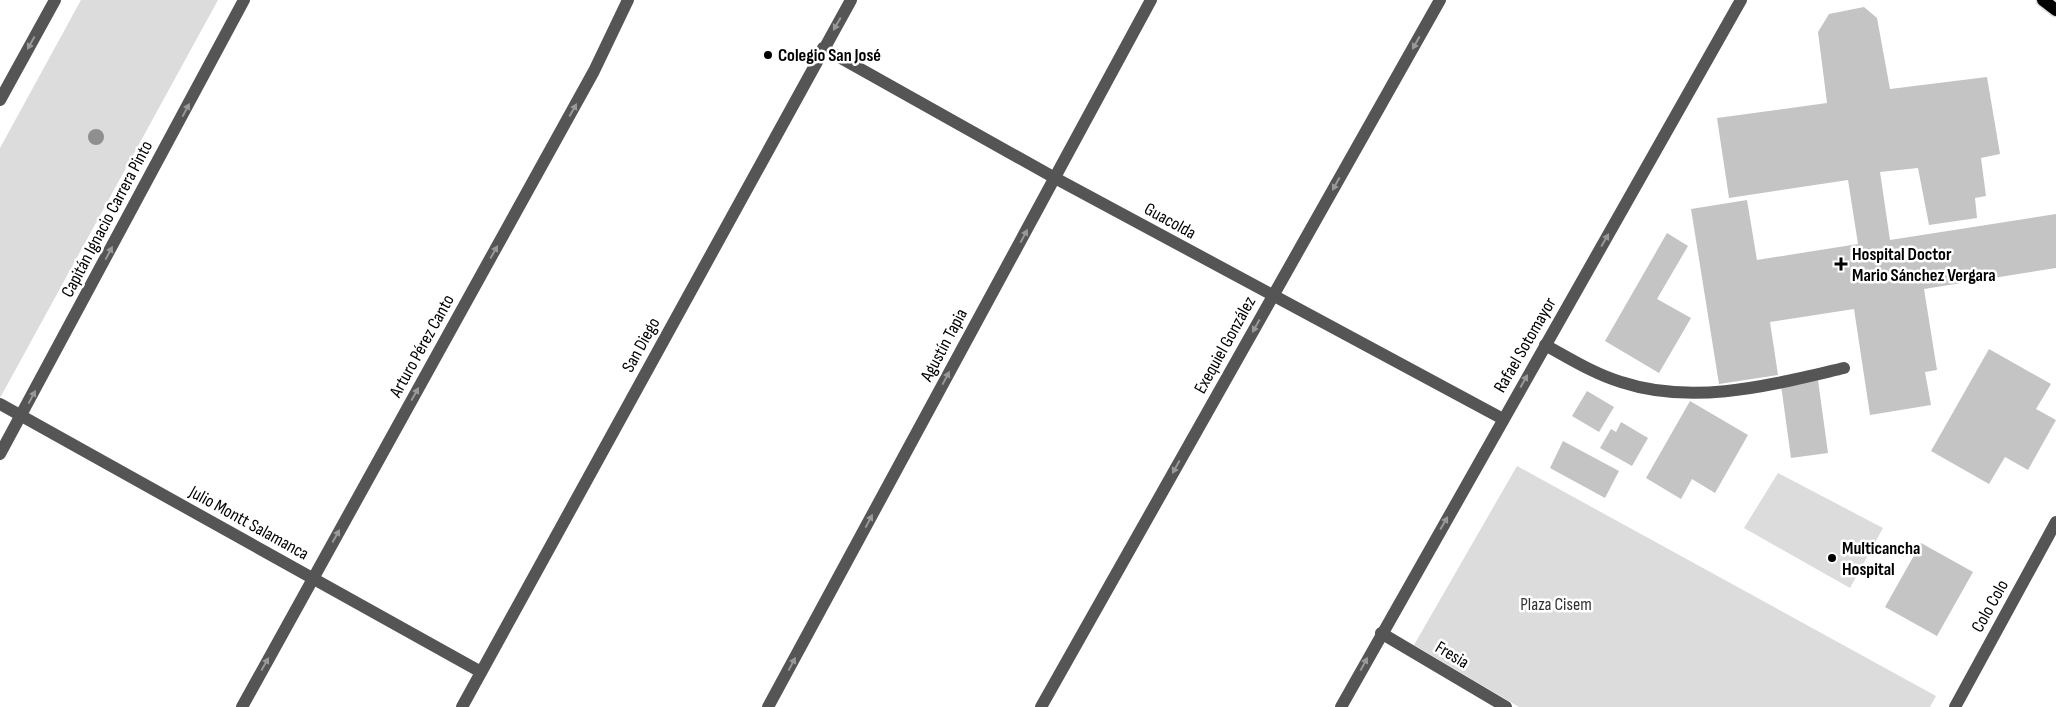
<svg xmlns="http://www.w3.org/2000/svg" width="2056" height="707" viewBox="0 0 2056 707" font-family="'Sofia Sans Condensed',sans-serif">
<rect width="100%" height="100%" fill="#fff"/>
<!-- green -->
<g fill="#dcdcdc">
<polygon points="81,0 218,0 0,398 0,148"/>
<polygon points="1517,466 1936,696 1930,707 1519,707 1414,645"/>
<polygon points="1778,473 1883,528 1850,588 1744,528"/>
</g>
<!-- building -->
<g fill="#c4c4c4">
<polygon points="1864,7 1877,18 1890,89 1987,77 2000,154 1981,158 1986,196 1975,198 1977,218 1929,225 1918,168 1880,172 1890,240 2056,214 2056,268 1924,289 1937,370 1925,372 1931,405 1870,415 1854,309 1770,322 1778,375 1719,384 1691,209 1747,200 1757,260 1858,244 1848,180 1729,198 1717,118 1827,103 1818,32 1829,14"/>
<polygon points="1667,233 1688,246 1657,299 1691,318 1659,373 1605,341"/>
<polygon points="1989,349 2051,384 2036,409 2056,420 2028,470 2005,457 1989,484 1931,451"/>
<polygon points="1818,380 1828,453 1791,458 1781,385"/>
<polygon points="1587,391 1614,407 1599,432 1572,416"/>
<polygon points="1690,401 1748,435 1715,493 1692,479 1681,499 1646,478"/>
<polygon points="1621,422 1648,438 1632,466 1600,448 1611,429 1616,432"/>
<polygon points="1563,441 1619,471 1605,498 1550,468"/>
<polygon points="1921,543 1973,572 1937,636 1885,607"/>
</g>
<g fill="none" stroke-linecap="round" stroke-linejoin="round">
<defs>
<polyline id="major" points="2043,0 2056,10"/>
</defs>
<!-- major casing -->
<use href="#major" stroke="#dbdbdb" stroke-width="15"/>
<!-- minor -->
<g stroke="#555" stroke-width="12">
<polyline points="823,48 1055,178 1503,419"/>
<polyline points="0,100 55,0"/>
<path d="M 1545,345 C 1569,358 1594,374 1621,382 C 1694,406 1771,385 1844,368"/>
<polyline points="0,404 481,672"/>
<polyline points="0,454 244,0"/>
<polyline points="1381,633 1506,707"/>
<polyline points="242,707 594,71 628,0"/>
<polyline points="462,707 851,0"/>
<polyline points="768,707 1151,0"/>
<polyline points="1041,707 1440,0"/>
<polyline points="1341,707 1741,0"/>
<polyline points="1955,707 2056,522"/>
</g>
<!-- major -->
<use href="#major" stroke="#000" stroke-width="12"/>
</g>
<!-- trees -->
<circle fill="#8f8f8f" cx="96" cy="137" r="8"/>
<!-- one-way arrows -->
<defs><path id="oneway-solid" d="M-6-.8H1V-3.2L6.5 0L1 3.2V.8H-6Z" transform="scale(1.25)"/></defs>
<g fill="#999">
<use href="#oneway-solid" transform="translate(837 24) rotate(120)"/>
<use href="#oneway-solid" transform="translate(31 43) rotate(119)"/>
<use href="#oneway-solid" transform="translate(1416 43) rotate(119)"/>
<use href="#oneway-solid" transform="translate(186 110) rotate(-62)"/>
<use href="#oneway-solid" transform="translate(573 110) rotate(-61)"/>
<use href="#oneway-solid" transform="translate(1336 184) rotate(119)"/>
<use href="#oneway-solid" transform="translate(1024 236) rotate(-62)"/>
<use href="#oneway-solid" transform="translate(1605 240) rotate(-60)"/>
<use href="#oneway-solid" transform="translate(494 252) rotate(-61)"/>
<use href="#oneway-solid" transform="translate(109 253) rotate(-62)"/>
<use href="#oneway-solid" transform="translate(1256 326) rotate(119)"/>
<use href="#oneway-solid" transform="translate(946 378) rotate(-62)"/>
<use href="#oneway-solid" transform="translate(1524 381) rotate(-61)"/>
<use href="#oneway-solid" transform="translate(415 394) rotate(-61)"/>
<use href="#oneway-solid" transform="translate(32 397) rotate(-62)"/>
<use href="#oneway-solid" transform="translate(1176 467) rotate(119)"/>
<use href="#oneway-solid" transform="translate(869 521) rotate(-62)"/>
<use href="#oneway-solid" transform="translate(1444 523) rotate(-60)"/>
<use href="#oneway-solid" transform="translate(336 536) rotate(-61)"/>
<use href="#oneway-solid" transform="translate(265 664) rotate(-61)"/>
<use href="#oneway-solid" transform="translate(792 664) rotate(-62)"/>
<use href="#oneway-solid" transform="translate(1364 664) rotate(-62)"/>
</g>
<!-- markers -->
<g fill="#000" stroke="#fff" stroke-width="2">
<circle cx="768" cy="55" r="5"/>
<path d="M1838.5 256.5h5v5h5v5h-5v5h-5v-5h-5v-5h5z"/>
<circle cx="1832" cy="558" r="5"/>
</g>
<g text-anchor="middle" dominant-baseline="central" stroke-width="5" stroke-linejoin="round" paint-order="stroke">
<!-- poi labels -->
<g font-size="18" font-weight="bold" fill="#000" stroke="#fff" text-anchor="start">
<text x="778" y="55">Colegio San José</text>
<text x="1852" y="254">Hospital Doctor<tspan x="1852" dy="21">Mario Sánchez Vergara</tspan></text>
<text x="1842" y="548">Multicancha<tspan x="1842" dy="21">Hospital</tspan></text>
</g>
<!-- street labels -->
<g font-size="18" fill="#000" stroke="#fff">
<text transform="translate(107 219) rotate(-62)">Capitán Ignacio Carrera Pinto</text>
<text transform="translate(1170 221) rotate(29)">Guacolda</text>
<text transform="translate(641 345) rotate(-61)">San Diego</text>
<text transform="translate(944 345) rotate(-62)">Agustín Tapia</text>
<text transform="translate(1225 345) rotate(-61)">Exequiel González</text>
<text transform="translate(1525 345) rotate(-60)">Rafael Sotomayor</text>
<text transform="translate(422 346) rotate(-61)">Arturo Pérez Canto</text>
<text transform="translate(249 523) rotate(29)">Julio Montt Salamanca</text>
<text transform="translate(1990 606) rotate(-61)">Colo Colo</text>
<text transform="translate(1452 655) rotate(31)">Fresia</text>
</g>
<!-- park labels -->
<g font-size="18" fill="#333" stroke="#fff">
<text x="1556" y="604">Plaza Cisem</text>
</g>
</g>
</svg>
